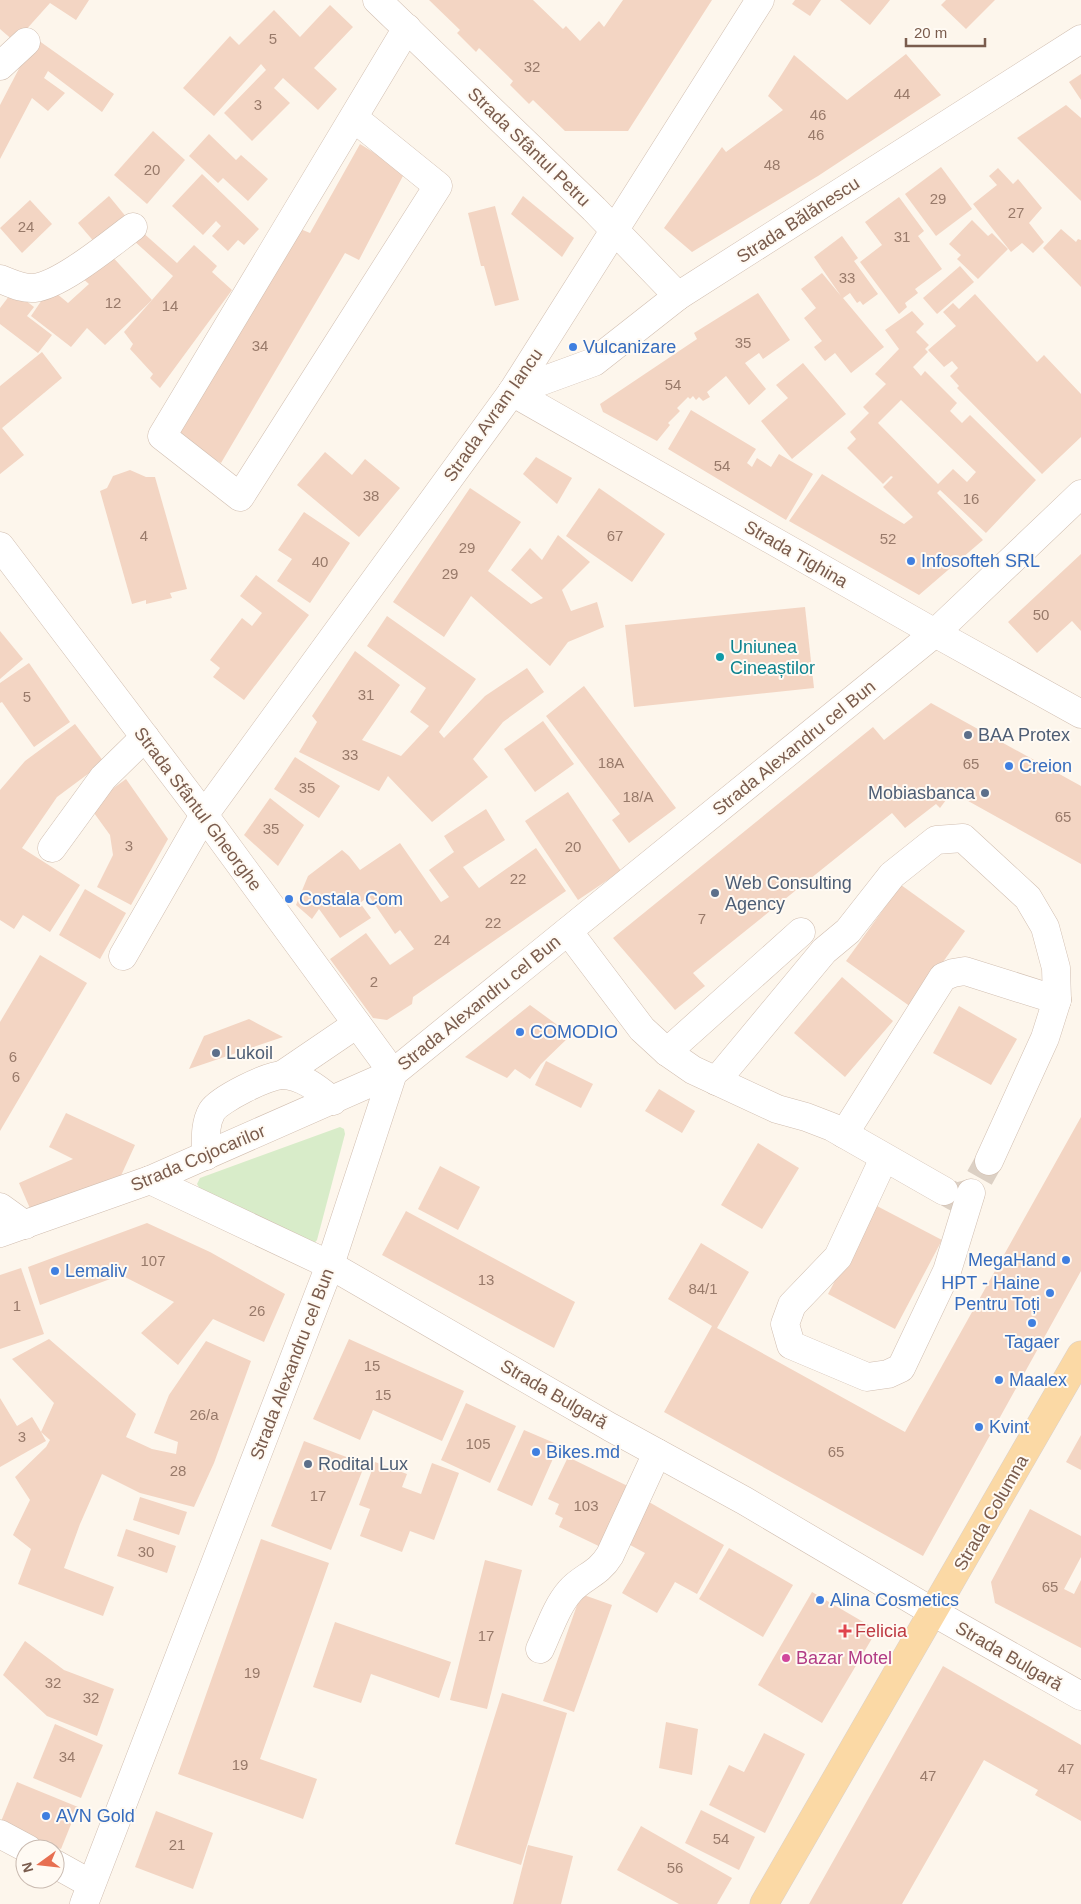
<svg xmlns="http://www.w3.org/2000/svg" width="1081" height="1904" viewBox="0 0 1081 1904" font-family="Arial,sans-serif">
<rect width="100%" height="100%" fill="#fdf6ec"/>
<!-- green -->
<polygon fill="#d8ecc9" points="340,1127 344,1129 345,1134 317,1240 311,1247 200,1189 197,1184 200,1178"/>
<!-- building -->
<g fill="#f3d5c3" fill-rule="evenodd">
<polygon points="0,0 89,0 76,20 50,3 15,42 0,29"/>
<polygon points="429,0 533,0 563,29 566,26 580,41 599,21 604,27 623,0 712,0 628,131 565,131 533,100 529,104 510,85 513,81 479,48 476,52 457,33 460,30"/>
<polygon points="795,0 821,0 810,16 792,4"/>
<polygon points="840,0 890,0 870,25"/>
<polygon points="946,0 995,0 966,29 941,5"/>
<polygon points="330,5 353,27 314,68 337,89 318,110 283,78 274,88 290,103 252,141 224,113 266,70 261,64 214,116 183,88 230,36 239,45 274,10 300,37"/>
<polygon points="35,38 114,94 102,112 48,71 44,78 65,93 48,111 32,98 0,159 0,105"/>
<polygon points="906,54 941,95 818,176 692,252 664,228 722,147 726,152 783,110 768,96 794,55 847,100"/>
<polygon points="1081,74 1081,100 1069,82"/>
<polygon points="1066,105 1081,118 1081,201 1017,138"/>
<polygon points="153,131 185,160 147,204 114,175"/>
<polygon points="209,134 236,160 241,155 268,179 248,201 223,178 218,183 189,156"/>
<polygon points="360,144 405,172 359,260 345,253 221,463 174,436 298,228 310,233"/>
<polygon points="941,167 972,209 936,236 905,194"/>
<polygon points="998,168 1013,184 1018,179 1042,208 1029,223 1044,242 1033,253 1022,243 1011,252 973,204 997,185 989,176"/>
<polygon points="202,174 259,229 244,245 238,240 228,251 212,236 221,226 216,221 203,235 172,206"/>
<polygon points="109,196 127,218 96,244 78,223"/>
<polygon points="523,196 574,238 562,257 511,214"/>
<polygon points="899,197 924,231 918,236 942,269 915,289 918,293 905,303 907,307 899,314 860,262 882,245 865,222"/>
<polygon points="30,200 52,224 22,253 0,228"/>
<polygon points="495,206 519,300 495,306 484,266 481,266 468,213"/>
<polygon points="972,220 988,236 992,233 1008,249 978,279 957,259 961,255 949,244"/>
<polygon points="1061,229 1076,242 1078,239 1081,240 1081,287 1043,248"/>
<polygon points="141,231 177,263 194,245 217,266 212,272 232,290 160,388 150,378 153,374 130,349 133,344 124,332 173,276 133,240"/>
<polygon points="842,236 858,258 854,261 878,294 863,305 860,301 857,303 850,293 843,298 884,347 851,373 835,353 825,361 814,347 822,341 804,318 816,308 801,289 822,273 841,296 814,257"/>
<polygon points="109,253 152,300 105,345 87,328 71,347 31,316 50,288 68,303 89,284 81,277"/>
<polygon points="960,266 974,282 937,314 923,298"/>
<polygon points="13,291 34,307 27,316 52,335 38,353 0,324 0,308"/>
<polygon points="758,293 790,340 763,359 759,353 745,363 766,389 749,405 726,376 707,392 710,397 703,401 699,397 696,400 693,396 690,399 688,397 677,408 680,411 668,423 670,425 657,441 603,412 600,404 697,339 694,333"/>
<polygon points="975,294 1037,362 1044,355 1081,394 1081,437 1042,474 957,388 959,386 950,376 958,368 952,361 944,367 928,350 956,326 943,312 953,303 959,309"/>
<path d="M 912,311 L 924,324 L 916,332 L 929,345 L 925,349 L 928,352 L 913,367 L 921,376 L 925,371 L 957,403 L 950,411 L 962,423 L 970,415 L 1036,480 L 986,533 L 940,490 L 937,493 L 983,540 L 919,595 L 789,521 L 822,474 L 904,524 L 913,517 L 883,487 L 893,477 L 891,476 L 883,484 L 847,448 L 856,439 L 850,432 L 869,413 L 863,407 L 886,384 L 875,374 L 899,349 L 885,330 ZM 901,400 L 976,472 L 967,482 L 953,469 L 938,484 L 878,423 Z"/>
<polygon points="42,352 62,378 2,428 24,455 0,474 0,386"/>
<polygon points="803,363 846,414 792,459 761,421 788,398 776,385"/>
<polygon points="691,410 756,449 747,463 752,467 757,458 771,467 779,454 813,474 786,520 668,449"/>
<polygon points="325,452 352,475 365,459 400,488 359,537 297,485"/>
<polygon points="536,457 572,478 557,504 523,474"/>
<polygon points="130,470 146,477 155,477 187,589 170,593 172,598 146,604 146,600 132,604 100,491 107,488 113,476"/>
<polygon points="470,488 521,522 488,571 531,604 543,598 511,570 530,548 542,560 558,535 590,562 562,590 571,611 597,602 604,627 568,642 550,666 471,596 444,637 393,602"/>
<polygon points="599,488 665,534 632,582 566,536"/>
<polygon points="304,512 350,543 310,603 277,581 292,559 278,550"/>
<polygon points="1081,554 1081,631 1072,621 1037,653 1008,622"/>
<polygon points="256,575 309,615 244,700 213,677 220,668 210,660 242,618 252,626 262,613 240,596"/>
<polygon points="805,607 814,688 634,707 625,625"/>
<polygon points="387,616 476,679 439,732 444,738 485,696 527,668 544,692 503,722 473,759 488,777 432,822 388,776 379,791 299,752 317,722 312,716 355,651 400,685 362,740 401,756 429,726 410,712 426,688 367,646"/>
<polygon points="0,631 23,659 0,679"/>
<polygon points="29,663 70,722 34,747 2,702 0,703 0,683"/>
<polygon points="584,686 676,808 629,843 612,820 620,814 546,716"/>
<polygon points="931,703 1081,786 1081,864 952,792 940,808 936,804 905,828 892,813 693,973 705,986 675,1010 613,938 873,727 884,740"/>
<polygon points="543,721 574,764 535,792 504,749"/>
<polygon points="75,724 104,762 57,797 22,848 80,885 50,932 23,915 14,929 0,920 0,790 25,761"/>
<polygon points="295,757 340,786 319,818 274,789"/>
<polygon points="126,779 168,839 131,905 97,887 113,855 110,835 89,806"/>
<polygon points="568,792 621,871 578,900 525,821"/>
<polygon points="270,798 304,825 278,866 244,835"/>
<polygon points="486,809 505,840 463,867 479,888 536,848 566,891 413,997 412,1004 387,1020 373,1018 330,959 366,933 390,965 414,949 400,930 395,934 369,896 360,903 371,918 340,938 319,909 312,919 296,905 308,876 342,850 349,856 360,870 400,843 441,902 449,897 429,870 454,852 444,836"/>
<polygon points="901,885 965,931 911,1007 846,961"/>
<polygon points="85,889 126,913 100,959 59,935"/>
<polygon points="40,955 87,983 0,1131 0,1022"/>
<polygon points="842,977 893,1021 845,1077 794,1033"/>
<polygon points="530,1005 571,1035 541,1064 530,1079 515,1069 507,1078 465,1057"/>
<polygon points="959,1006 1017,1039 991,1085 933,1053"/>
<polygon points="249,1019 283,1037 189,1069 204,1036"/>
<polygon points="546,1061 593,1084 581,1108 535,1085"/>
<polygon points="659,1089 695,1111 682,1133 645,1111"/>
<polygon points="66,1113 135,1145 119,1180 32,1213 19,1183 73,1159 49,1147"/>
<polygon points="1081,1117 1081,1271 923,1556 664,1412 712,1326 668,1299 701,1243 749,1272 717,1328 905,1432"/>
<polygon points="758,1143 799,1168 762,1229 721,1205"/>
<polygon points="440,1166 480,1187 458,1230 418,1209"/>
<polygon points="875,1205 942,1240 895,1329 828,1294"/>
<polygon points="406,1211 575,1302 554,1348 382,1255"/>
<polygon points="147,1223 210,1252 285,1294 264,1342 213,1319 178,1365 141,1333 174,1302 121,1275 40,1305 28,1267"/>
<polygon points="21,1268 44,1334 0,1349 0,1275"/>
<polygon points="49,1339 136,1414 126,1437 152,1449 176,1454 178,1442 154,1433 169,1395 206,1341 251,1361 214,1463 194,1507 140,1493 102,1474 80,1524 64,1568 114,1587 103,1616 18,1584 31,1549 13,1535 30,1500 15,1477 46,1447 50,1440 41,1432 46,1441 0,1467 0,1398 17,1426 32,1417 41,1432 54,1403 12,1359"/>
<polygon points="349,1339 464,1391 442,1441 373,1410 360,1440 313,1419"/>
<polygon points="466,1403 516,1426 490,1483 441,1460"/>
<polygon points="524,1430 559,1445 532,1506 497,1490"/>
<polygon points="1081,1435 1081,1470 1066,1462"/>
<polygon points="304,1441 365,1464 331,1550 271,1526"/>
<polygon points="568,1457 638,1491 609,1551 559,1527 563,1518 555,1514 559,1504 548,1499"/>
<polygon points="375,1462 407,1474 402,1487 421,1494 432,1463 459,1473 434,1540 410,1531 402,1552 360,1536 370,1509 359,1505"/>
<polygon points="140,1497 187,1512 179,1535 133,1520"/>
<polygon points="642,1498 724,1545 697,1594 675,1582 657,1613 622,1593 645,1553 619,1539"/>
<polygon points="1030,1509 1081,1536 1081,1557 1064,1589 1074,1594 1081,1580 1081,1648 995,1603 991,1582"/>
<polygon points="126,1529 176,1546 167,1573 117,1556"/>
<polygon points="261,1539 329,1563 260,1759 317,1779 303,1819 178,1774"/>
<polygon points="729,1548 793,1585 763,1637 699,1599"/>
<polygon points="485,1560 522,1570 487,1709 450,1700"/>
<polygon points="812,1592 877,1630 822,1723 758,1685"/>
<polygon points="581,1594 612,1605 574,1712 543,1701"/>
<polygon points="335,1622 451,1662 439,1698 371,1674 361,1703 313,1687"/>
<polygon points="25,1641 64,1670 114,1689 97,1736 47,1716 3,1675"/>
<polygon points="943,1666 1081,1745 1081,1821 1035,1795 1038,1790 984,1760 902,1904 809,1904"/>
<polygon points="502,1693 567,1713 521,1865 455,1844"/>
<polygon points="666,1722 698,1729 692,1775 659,1768"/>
<polygon points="55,1724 103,1745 81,1798 33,1778"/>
<polygon points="764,1733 805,1754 765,1833 709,1805 729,1765 744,1772"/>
<polygon points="17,1782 78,1807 61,1849 0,1824"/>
<polygon points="701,1810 755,1837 739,1870 685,1843"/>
<polygon points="156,1811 213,1833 193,1889 135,1867"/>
<polygon points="641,1826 732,1878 717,1904 679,1904 617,1870"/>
<polygon points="528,1845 573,1856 561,1904 513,1904"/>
</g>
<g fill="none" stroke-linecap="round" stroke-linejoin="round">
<!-- minor-tunnel -->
<polyline stroke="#dcd0c4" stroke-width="28" stroke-dasharray="28 14" stroke-linecap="butt" points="948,1193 955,1197 971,1193 989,1161"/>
<defs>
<g id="minor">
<polyline points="377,0 594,209 678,296"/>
<polyline points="0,66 26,42"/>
<polyline points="354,118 438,186 240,497 162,436 407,28"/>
<path d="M 0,279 C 11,283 22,289 34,288 C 61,285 110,244 133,227"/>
<polyline points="512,392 594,362 678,296 1081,39"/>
<polyline points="512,392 935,633 1081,714"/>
<polyline points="0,546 204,815 393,1073"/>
<polyline points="52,848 103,778 145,737"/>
<polyline points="568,931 642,1029 667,1052 693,1070 777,1109 806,1117 832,1127 944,1191"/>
<polyline points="123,956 204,815 512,392 760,0"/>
<polyline points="667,1052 801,932"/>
<polyline points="282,1075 357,1024"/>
<polyline points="716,1081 824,951 848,931 892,875 936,840 963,838 1028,898 1045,927 1056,968 1057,1000 1045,1038 989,1161"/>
<polyline points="844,1134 943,977 953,973 965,971 1057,1000"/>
<path d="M 206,1156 C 206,1141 204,1125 212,1111 C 220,1099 268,1075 283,1075 C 303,1076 318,1089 333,1101"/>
<polyline points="884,1158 838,1257 792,1305 785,1324 791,1345 867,1377 888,1374 901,1368 947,1271 971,1193"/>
<polyline points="150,1180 330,1265 610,1427 745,1501 933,1612 1081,1696"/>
<polyline points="0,1207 25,1225"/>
<polyline points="0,1233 150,1180 393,1073"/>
<path d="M 540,1649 C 549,1630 556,1607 570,1591 C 583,1576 598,1575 610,1555 L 657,1453"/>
<polyline points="0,1834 28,1849"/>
<polyline points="55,1864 91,1884"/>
<polyline points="84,1904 330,1265 393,1073 935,633 1081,494"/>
</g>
<polyline id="major" points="764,1904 1081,1355"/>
</defs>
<!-- minor casing -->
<use href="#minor" stroke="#d1beb0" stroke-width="29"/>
<!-- major casing -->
<use href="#major" stroke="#dad1cd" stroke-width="29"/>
<!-- minor -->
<use href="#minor" stroke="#fff" stroke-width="28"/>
<!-- major -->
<use href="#major" stroke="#fbd9a5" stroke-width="28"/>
</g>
<!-- markers -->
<g fill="#3f7fe0" stroke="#fffaf3" stroke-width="2">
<circle cx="573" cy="347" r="5"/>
<circle cx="911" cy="561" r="5"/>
<circle cx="1009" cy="766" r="5"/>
<circle cx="289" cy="899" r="5"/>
<circle cx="520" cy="1032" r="5"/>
<circle cx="1066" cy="1260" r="5"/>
<circle cx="55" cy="1271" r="5"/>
<circle cx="1050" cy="1293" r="5"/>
<circle cx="1032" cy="1323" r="5"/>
<circle cx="999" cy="1380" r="5"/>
<circle cx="979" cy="1427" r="5"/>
<circle cx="536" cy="1452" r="5"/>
<circle cx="820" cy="1600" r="5"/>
<circle cx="46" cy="1816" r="5"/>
</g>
<circle fill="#0f9aa8" stroke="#fffaf3" stroke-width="2" cx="720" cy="657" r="5"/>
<g fill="#5c6f8a" stroke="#fffaf3" stroke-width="2">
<circle cx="968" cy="735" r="5"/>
<circle cx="985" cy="793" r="5"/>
<circle cx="715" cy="893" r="5"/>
<circle cx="216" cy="1053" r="5"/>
<circle cx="308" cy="1464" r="5"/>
</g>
<path fill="#e0444e" stroke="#fffaf3" stroke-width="2" d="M842.5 1623.5h5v5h5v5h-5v5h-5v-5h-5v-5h5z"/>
<circle fill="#d1479c" stroke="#fffaf3" stroke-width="2" cx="786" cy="1658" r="5"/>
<g text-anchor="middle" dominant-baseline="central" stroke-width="4" stroke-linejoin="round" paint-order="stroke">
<!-- number labels -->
<g font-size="15" fill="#987a6a">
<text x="273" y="38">5</text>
<text x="532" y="66">32</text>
<text x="902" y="93">44</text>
<text x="258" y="104">3</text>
<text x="818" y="114">46</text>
<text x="816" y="134">46</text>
<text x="772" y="164">48</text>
<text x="152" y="169">20</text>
<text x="938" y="198">29</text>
<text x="1016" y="212">27</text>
<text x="26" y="226">24</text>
<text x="902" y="236">31</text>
<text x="847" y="277">33</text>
<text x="113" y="302">12</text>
<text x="170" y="305">14</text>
<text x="743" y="342">35</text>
<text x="260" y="345">34</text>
<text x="673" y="384">54</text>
<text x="722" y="465">54</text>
<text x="371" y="495">38</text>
<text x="971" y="498">16</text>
<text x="144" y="535">4</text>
<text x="615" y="535">67</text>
<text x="888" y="538">52</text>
<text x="467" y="547">29</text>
<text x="320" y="561">40</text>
<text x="450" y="573">29</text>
<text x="1041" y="614">50</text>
<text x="366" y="694">31</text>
<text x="27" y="696">5</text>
<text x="350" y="754">33</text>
<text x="611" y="762">18A</text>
<text x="971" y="763">65</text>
<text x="307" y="787">35</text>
<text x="638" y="796">18/A</text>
<text x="1063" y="816">65</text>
<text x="271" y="828">35</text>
<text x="129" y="845">3</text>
<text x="573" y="846">20</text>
<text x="518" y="878">22</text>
<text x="702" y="918">7</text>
<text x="493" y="922">22</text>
<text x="442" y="939">24</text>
<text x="374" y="981">2</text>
<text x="13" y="1056">6</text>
<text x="16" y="1076">6</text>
<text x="153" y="1260">107</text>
<text x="486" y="1279">13</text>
<text x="703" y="1288">84/1</text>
<text x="17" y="1305">1</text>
<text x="257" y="1310">26</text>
<text x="372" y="1365">15</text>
<text x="383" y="1394">15</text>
<text x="204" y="1414">26/a</text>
<text x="22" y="1436">3</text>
<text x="478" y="1443">105</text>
<text x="836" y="1451">65</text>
<text x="178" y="1470">28</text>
<text x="318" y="1495">17</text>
<text x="586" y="1505">103</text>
<text x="146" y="1551">30</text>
<text x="1050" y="1586">65</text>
<text x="486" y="1635">17</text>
<text x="252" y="1672">19</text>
<text x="53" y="1682">32</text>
<text x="91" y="1697">32</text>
<text x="67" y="1756">34</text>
<text x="240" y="1764">19</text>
<text x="1066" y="1768">47</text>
<text x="928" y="1775">47</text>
<text x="721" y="1838">54</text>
<text x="177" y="1844">21</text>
<text x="675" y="1867">56</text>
</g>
<!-- street labels -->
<g font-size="18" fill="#7a5c4d" stroke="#fffaf3">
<text transform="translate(529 147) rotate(44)">Strada Sfântul Petru</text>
<text transform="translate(798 220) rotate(-33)">Strada Bălănescu</text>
<text transform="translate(493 415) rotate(-55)">Strada Avram Iancu</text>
<text transform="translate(796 554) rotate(30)">Strada Tighina</text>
<text transform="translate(794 748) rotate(-39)">Strada Alexandru cel Bun</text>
<text transform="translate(198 809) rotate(53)">Strada Sfântul Gheorghe</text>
<text transform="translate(479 1003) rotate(-39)">Strada Alexandru cel Bun</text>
<text transform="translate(198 1158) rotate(-23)">Strada Cojocarilor</text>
<text transform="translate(292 1364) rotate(-69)">Strada Alexandru cel Bun</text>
<text transform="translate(554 1394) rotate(30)">Strada Bulgară</text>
<text transform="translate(991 1513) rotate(-60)">Strada Columna</text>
<text transform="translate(1009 1656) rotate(30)">Strada Bulgară</text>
</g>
<!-- shop labels -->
<g font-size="18" fill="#366cbe" stroke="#fffaf3" text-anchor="start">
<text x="583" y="347">Vulcanizare</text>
<text x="921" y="561">Infosofteh SRL</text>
<text x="1019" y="766">Creion</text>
<text x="299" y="899">Costala Com</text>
<text x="530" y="1032">COMODIO</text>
<text x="1056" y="1260" text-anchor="end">MegaHand</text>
<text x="65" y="1271">Lemaliv</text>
<text x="1040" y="1283" text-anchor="end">HPT - Haine<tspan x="1040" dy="21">Pentru Toți</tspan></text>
<text x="1032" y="1342" text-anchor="middle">Tagaer</text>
<text x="1009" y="1380">Maalex</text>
<text x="989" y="1427">Kvint</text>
<text x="546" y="1452">Bikes.md</text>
<text x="830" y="1600">Alina Cosmetics</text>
<text x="56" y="1816">AVN Gold</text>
</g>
<!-- culture labels -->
<g font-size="18" fill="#0d838f" stroke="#fffaf3" text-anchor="start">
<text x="730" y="647">Uniunea<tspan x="730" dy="21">Cineaștilor</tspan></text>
</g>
<!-- service labels -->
<g font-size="18" fill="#4e5e75" stroke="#fffaf3" text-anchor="start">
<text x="978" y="735">BAA Protex</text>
<text x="975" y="793" text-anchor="end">Mobiasbanca</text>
<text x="725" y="883">Web Consulting<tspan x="725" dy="21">Agency</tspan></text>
<text x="226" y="1053">Lukoil</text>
<text x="318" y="1464">Rodital Lux</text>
</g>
<!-- health labels -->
<g font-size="18" fill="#be3a42" stroke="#fffaf3" text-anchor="start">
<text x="855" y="1631">Felicia</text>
</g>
<!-- hotel labels -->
<g font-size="18" fill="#b23c85" stroke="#fffaf3" text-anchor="start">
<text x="796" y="1658">Bazar Motel</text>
</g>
</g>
<!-- north arrow -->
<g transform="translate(40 1864) rotate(255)"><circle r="24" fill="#fffaf3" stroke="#cabbb1"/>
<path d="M0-4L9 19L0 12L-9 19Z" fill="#e76f51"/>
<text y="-8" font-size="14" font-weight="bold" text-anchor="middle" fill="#7a5c4d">N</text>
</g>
<!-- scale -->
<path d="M906 38v8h79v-8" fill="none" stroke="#7a5c4d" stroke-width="2.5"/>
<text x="914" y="38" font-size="15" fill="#7a5c4d" stroke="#fffaf3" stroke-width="4" paint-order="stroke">20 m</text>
</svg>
